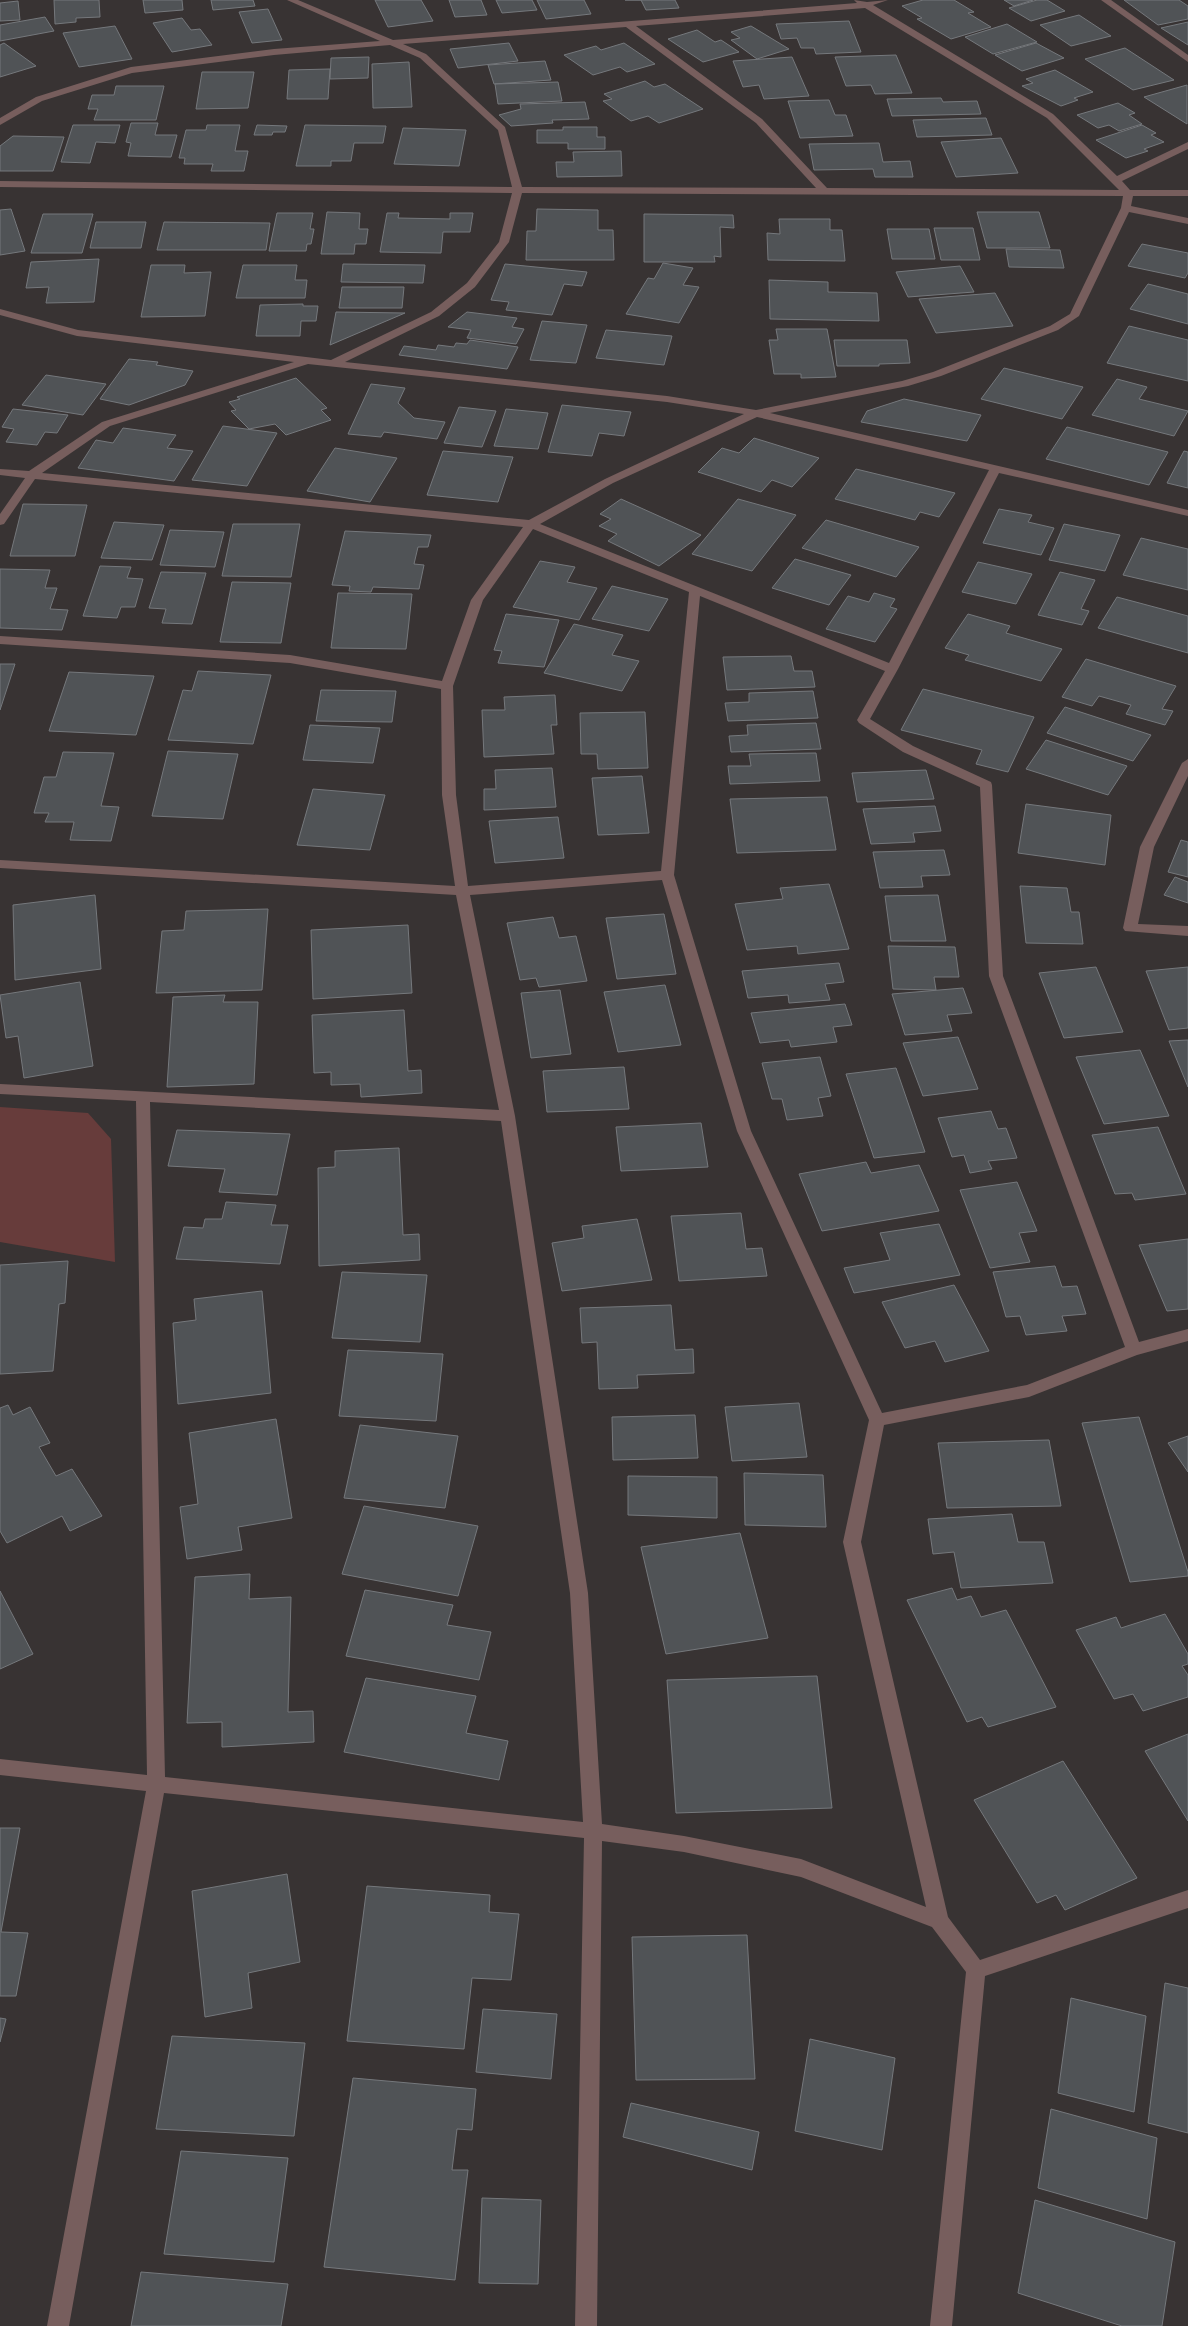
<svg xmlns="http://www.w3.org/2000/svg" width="1188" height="2326" viewBox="0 0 1188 2326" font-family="Georgia,serif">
<rect width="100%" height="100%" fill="#383333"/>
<!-- green -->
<polygon fill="#673c3b" points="0,1107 88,1113 111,1139 115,1262 0,1242"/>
<!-- building -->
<g fill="#505356" stroke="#75787c">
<polygon points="54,0 99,0 100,17 76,18 76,22 55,24"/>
<polygon points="143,0 182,0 183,10 145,13"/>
<polygon points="211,0 253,0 255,6 213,10"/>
<polygon points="375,0 421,0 433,21 388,27"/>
<polygon points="449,0 481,0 487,15 455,17"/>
<polygon points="496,0 532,0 537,10 502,13"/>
<polygon points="537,0 584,0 591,14 546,19"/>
<polygon points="625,0 675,0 679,8 646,10 641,0"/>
<polygon points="923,0 954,0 974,12 968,13 991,27 951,39 917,19 922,18 902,6"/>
<polygon points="1004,0 1033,0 1014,6"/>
<polygon points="1037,0 1047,0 1065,11 1031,21 1009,8"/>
<polygon points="1124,0 1179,0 1188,6 1188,19 1158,25"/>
<polygon points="18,1 20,20 0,21 0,3"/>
<polygon points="268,9 282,40 252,43 239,12"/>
<polygon points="1079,15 1111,36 1071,46 1040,25"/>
<polygon points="45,17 54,31 0,41 0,25"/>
<polygon points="182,18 191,30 200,29 212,45 172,52 153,23"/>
<polygon points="849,21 861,52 816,54 814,48 801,48 797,38 781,39 776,24"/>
<polygon points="1188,22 1188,45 1161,28"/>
<polygon points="1007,24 1037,42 993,54 965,37"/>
<polygon points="115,26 132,59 79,67 63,33"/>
<polygon points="751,26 789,49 757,59 731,40 740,38 731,32"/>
<polygon points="697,30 715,42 721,40 739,52 703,62 668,39"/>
<polygon points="4,43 36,66 0,77 0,45"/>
<polygon points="509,43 518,61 458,68 450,49"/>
<polygon points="624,43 655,64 627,72 620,67 593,75 564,55 596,46 601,50"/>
<polygon points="1036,43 1064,58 1022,71 995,55"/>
<polygon points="1125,48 1174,80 1133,90 1085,59"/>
<polygon points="896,55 912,93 875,94 871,85 846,86 835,57"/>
<polygon points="369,57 368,78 330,79 331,58"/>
<polygon points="792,57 809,96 764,99 759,85 743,87 733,61"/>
<polygon points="545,61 551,80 494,84 488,65"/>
<polygon points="409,62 412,107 373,108 372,64"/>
<polygon points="330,69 328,99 287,99 289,70"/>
<polygon points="1055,70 1093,92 1074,98 1078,100 1061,106 1022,86 1033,83 1026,79"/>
<polygon points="202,72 254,72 248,108 196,109"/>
<polygon points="645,81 654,87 665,84 703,109 659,123 648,116 631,121 603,101 612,99 604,94"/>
<polygon points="558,82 562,101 498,104 495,84"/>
<polygon points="1187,85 1187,124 1144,97"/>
<polygon points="116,86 164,86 156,120 94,120 98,109 88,109 92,95 114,95"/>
<polygon points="941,98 943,102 977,101 981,114 892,116 887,99"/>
<polygon points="829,100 835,115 846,115 853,136 800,138 788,101"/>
<polygon points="585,102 589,119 552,120 553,123 511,126 499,115 521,109 520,104"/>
<polygon points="1118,103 1135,113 1129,115 1142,124 1119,131 1109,125 1098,128 1077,115"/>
<polygon points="986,118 992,135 917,137 913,120"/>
<polygon points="131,123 158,123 155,135 177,135 171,157 128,156 131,143 126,142"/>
<polygon points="73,125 120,125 115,143 96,142 90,163 61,162"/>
<polygon points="207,125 240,125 235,151 248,151 244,171 211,171 213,164 184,164 185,158 179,158 186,130 206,130"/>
<polygon points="257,125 287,126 285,132 273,132 272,135 254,135"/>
<polygon points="305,125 386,126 383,143 354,143 351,161 331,161 331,166 296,166"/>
<polygon points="1142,125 1156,133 1151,135 1164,142 1144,149 1148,151 1126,158 1096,140"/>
<polygon points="563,127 597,127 597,137 605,137 605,149 568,149 568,143 537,143 537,130 563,130"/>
<polygon points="403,128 466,130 459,166 394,164"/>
<polygon points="13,136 64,137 53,171 0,171 0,146"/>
<polygon points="1001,138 1018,173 956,177 941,142"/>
<polygon points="879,143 883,162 910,161 913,177 875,177 873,169 814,170 809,144"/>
<polygon points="621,151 622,176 557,177 556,162 574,162 573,152"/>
<polygon points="11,209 25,251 0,255 0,210"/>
<polygon points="537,209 598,210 598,230 613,230 614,260 526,260 527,231 536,231"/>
<polygon points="327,212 360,213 359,229 368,229 366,244 355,244 354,254 321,254"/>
<polygon points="977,212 1039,212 1050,248 987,248"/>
<polygon points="277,213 313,213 310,229 314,229 311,244 307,244 306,251 269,251"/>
<polygon points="387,213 399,213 398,218 450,219 450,213 473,213 470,232 443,232 441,253 380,252"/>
<polygon points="43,214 93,214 82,253 31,253"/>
<polygon points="644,214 733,215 734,228 720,227 721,257 714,256 715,262 644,262"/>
<polygon points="779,219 830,219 830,230 842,230 845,261 768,260 767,233 780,234"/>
<polygon points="96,222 146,222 141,248 90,248"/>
<polygon points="164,222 270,223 266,250 157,250"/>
<polygon points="934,228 973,228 980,260 941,260"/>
<polygon points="887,229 929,229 935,259 892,259"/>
<polygon points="1142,244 1188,253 1188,273 1185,278 1128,266"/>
<polygon points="1006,249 1060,250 1064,268 1009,267"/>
<polygon points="99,259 94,302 46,303 49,287 26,288 31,262"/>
<polygon points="663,263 693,268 683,285 699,287 679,323 626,314 648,278 654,279"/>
<polygon points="343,264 425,265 423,283 341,282"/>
<polygon points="505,264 587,272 582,286 564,284 552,315 506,310 509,302 491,300"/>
<polygon points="151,265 185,265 184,273 211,272 205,316 141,317"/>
<polygon points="243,265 297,265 295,280 307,280 305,298 236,298"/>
<polygon points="960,266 974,292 908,297 896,272"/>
<polygon points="769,280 828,282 828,292 877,293 879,321 770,319"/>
<polygon points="1148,284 1188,294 1188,324 1130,309"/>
<polygon points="342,287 404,287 402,308 339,308"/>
<polygon points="995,293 1013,326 936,333 919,299"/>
<polygon points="303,304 303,306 318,306 316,321 301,321 300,336 256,336 260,305"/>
<polygon points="336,312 405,313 330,345"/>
<polygon points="467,312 517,318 512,327 524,329 516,344 467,338 471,330 448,327"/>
<polygon points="542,321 587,325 576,363 530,360"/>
<polygon points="1129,326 1188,340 1188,381 1107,363"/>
<polygon points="776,329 827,329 836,377 801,378 801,374 774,374 769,340 778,340"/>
<polygon points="606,330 672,336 664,365 596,358"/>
<polygon points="470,340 518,347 507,369 399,355 404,346 436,350 438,345 454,347 456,343 467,344"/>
<polygon points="834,340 907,340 910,363 879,364 879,366 837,366"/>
<polygon points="129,359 158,362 156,365 193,371 185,385 129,405 100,399"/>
<polygon points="1004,368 1083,387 1062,419 981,399"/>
<polygon points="46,375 106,384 83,415 22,405"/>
<polygon points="296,378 327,408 321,410 331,420 286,435 275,424 249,429 231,411 236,410 229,402 240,399 237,397"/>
<polygon points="1117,379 1147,387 1139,399 1188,411 1174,436 1092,415"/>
<polygon points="371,384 405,388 398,403 414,418 445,422 437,439 384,432 381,437 348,434"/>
<polygon points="904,399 981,415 967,441 861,422 867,411"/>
<polygon points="562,405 631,412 624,436 599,433 592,456 548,452"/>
<polygon points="459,407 496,411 482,447 444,443"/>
<polygon points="13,409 68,415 57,433 45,432 37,445 6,442 14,429 2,427"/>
<polygon points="506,409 548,413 538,449 494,446"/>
<polygon points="223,426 277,433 247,486 192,480"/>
<polygon points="1067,427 1168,452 1149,485 1046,459"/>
<polygon points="123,428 176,435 167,448 193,451 174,481 78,468 96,440 113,443"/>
<polygon points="754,438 819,458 792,487 772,480 761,492 698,472 722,448 739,453"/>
<polygon points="335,448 397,458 370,502 307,491"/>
<polygon points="443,451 513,457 498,502 427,495"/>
<polygon points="1184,451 1188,452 1188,488 1167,483"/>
<polygon points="856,469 955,493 939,517 920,512 915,520 835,499"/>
<polygon points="621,499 701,535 659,566 608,541 617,534 599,526 611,519 600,514"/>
<polygon points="738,499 796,515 752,571 692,554"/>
<polygon points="23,504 87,505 75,556 10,556"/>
<polygon points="999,509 1032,515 1028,522 1054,528 1041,555 983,543"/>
<polygon points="826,520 919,547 896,577 802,548"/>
<polygon points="114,522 164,525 152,560 101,558"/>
<polygon points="233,524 300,524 291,577 222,576"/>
<polygon points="1064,524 1120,535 1105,571 1049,560"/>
<polygon points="170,530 224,532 215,567 160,565"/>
<polygon points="345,531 431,535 428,547 418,547 414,564 424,565 419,589 373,587 371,592 349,591 350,586 332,585"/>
<polygon points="1141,538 1188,549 1188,590 1123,575"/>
<polygon points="795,559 851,575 829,605 772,588"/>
<polygon points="540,561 575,567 567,582 597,588 579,620 513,607"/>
<polygon points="978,562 1032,574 1016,604 962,592"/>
<polygon points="100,566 131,567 127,578 143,579 135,607 121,607 117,618 83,616"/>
<polygon points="0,569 50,570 45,588 57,588 50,609 68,610 62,630 0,628"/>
<polygon points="161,572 206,573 192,624 162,623 166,609 149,608"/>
<polygon points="1060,572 1095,580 1081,609 1089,611 1082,625 1038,615"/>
<polygon points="232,582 291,583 281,643 220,642"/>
<polygon points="612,586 668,599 649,631 592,619"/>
<polygon points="338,593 412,594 406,649 331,648"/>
<polygon points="874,593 895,599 890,607 897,609 875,642 826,629 848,596 869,602"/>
<polygon points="1117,597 1188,616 1188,653 1098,628"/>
<polygon points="506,614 559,620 544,667 498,663 502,651 494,650"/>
<polygon points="968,614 1010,626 1006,633 1062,649 1041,681 965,660 969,655 945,648"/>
<polygon points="574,624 623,635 612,655 639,661 622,691 544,673"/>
<polygon points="791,656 794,671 812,671 815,687 727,690 723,657"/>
<polygon points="1086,659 1176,686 1162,709 1173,711 1165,725 1126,714 1131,705 1099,696 1092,706 1062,697"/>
<polygon points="0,664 15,664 0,710"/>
<polygon points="198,671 271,675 253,744 168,740 183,690 192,691"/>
<polygon points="69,672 154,676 136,735 49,731"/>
<polygon points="923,689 1034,717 1008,772 976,764 982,750 901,730"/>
<polygon points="321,690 396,691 392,722 316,721"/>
<polygon points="813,691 818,718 728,721 725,703 749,702 749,693"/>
<polygon points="555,695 557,725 551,725 554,754 484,757 482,710 505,710 504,697"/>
<polygon points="1065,707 1151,735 1133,761 1047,733"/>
<polygon points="645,712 648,768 598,769 597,754 581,754 580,713"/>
<polygon points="816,723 821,749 731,752 729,736 748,735 747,725"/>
<polygon points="310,725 380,728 373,763 303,760"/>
<polygon points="1046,740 1127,766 1108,795 1026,769"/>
<polygon points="168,751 238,754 223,819 152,816"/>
<polygon points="63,752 114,753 101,806 119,807 111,841 70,840 74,822 45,822 49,813 34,813 44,777 56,777"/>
<polygon points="816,753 820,781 730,784 728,766 751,766 749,754"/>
<polygon points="552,768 556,807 484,810 484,789 496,789 495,770"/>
<polygon points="926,770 934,799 857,802 852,773"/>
<polygon points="642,776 649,833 598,835 592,778"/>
<polygon points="313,789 385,795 370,850 297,845"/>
<polygon points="827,797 836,850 737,853 730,799"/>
<polygon points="1026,804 1111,815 1105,865 1018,853"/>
<polygon points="935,806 941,831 913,833 915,842 871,844 863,809"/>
<polygon points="558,817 564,858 495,863 489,821"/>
<polygon points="1181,840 1188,842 1188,877 1168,872"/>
<polygon points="944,850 950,875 921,876 923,887 880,888 873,852"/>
<polygon points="1175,877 1188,882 1188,903 1164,895"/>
<polygon points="829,884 849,949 798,954 797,946 747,950 735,904 783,899 780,888"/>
<polygon points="1020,886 1067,888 1071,912 1079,912 1083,944 1026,943"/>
<polygon points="95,895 101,969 15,980 13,905"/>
<polygon points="938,895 946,941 891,941 885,896"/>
<polygon points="268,909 262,990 156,993 162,931 184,930 186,911"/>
<polygon points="664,914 676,974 617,979 606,918"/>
<polygon points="553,917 559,938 576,936 587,981 539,987 536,978 520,980 507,923"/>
<polygon points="408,925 412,993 313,999 311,930"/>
<polygon points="888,946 955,947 959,977 934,977 936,990 893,989"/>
<polygon points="839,963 844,982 825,984 830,1000 789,1003 788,995 748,998 742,971"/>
<polygon points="1096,967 1123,1032 1064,1038 1039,973"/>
<polygon points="1188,967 1188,1028 1169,1030 1146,971"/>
<polygon points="80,982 93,1066 24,1078 18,1036 6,1038 0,995"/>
<polygon points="665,985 681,1045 618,1052 604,992"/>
<polygon points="963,988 972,1013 947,1015 952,1031 905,1035 892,994"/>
<polygon points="560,990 571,1054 531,1058 521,993"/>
<polygon points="225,995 223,1002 258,1002 254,1084 167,1087 173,997"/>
<polygon points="845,1004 852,1025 833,1027 837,1042 791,1047 789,1040 760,1043 751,1013"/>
<polygon points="404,1010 408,1071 421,1070 422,1093 361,1097 360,1084 331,1085 331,1072 314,1073 312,1015"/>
<polygon points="958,1037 978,1089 923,1096 903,1043"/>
<polygon points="1188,1040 1188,1087 1169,1041"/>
<polygon points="1140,1050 1169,1116 1104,1124 1076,1057"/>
<polygon points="820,1057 831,1096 818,1098 823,1116 787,1120 782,1099 772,1099 762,1063"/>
<polygon points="624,1067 629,1109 547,1112 543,1071"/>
<polygon points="896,1068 925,1152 874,1158 846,1074"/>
<polygon points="991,1111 998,1129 1006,1128 1017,1158 988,1161 992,1169 970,1173 964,1155 952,1157 938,1118"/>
<polygon points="701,1123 708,1167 621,1171 616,1127"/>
<polygon points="1158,1127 1186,1194 1135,1200 1132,1193 1115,1194 1092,1135"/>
<polygon points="177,1130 290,1134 277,1195 219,1192 225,1169 168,1166"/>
<polygon points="399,1148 403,1235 419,1234 420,1260 319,1266 318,1168 335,1167 335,1151"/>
<polygon points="866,1162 871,1173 919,1165 939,1211 822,1231 799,1174"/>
<polygon points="1017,1182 1037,1231 1019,1233 1030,1262 990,1268 960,1190"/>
<polygon points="226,1202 276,1205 271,1225 288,1225 280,1264 176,1259 184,1227 203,1228 205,1219 222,1219"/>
<polygon points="741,1213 746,1249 762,1248 767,1276 679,1281 671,1216"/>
<polygon points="637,1219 652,1280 562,1291 552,1243 584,1238 582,1226"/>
<polygon points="939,1224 960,1275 854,1293 844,1268 890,1260 880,1233"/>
<polygon points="1188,1239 1188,1309 1167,1311 1139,1245"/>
<polygon points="68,1261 65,1303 59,1304 53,1371 0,1374 0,1265"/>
<polygon points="1055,1266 1062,1287 1077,1286 1086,1314 1062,1316 1067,1331 1026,1335 1020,1316 1006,1317 993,1272"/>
<polygon points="342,1272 427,1275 420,1342 332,1338"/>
<polygon points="954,1285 989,1351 945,1362 935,1341 905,1348 882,1302"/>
<polygon points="262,1291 271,1393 178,1404 173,1323 196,1320 194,1299"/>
<polygon points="671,1305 675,1350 693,1349 694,1373 637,1375 638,1388 599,1389 597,1342 582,1343 580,1308"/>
<polygon points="348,1350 443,1354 436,1421 339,1416"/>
<polygon points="799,1403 807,1457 732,1461 725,1407"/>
<polygon points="8,1405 13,1415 30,1407 50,1443 39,1447 56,1476 72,1469 102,1516 70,1531 62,1516 7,1543 0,1531 0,1408"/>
<polygon points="695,1415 698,1458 613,1460 612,1417"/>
<polygon points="1139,1417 1188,1572 1188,1576 1130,1582 1082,1423"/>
<polygon points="276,1419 292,1518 238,1527 242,1550 187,1559 180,1507 198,1504 189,1433"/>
<polygon points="360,1425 458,1436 445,1508 344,1498"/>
<polygon points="1188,1436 1188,1472 1168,1443"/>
<polygon points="1049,1440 1061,1506 947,1508 938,1443"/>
<polygon points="744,1473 823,1475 826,1527 745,1525"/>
<polygon points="628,1476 717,1477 717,1518 628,1515"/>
<polygon points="364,1506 478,1526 458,1596 342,1574"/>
<polygon points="1012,1514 1018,1542 1044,1542 1053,1583 961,1588 954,1552 933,1554 928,1519"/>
<polygon points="740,1533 768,1638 666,1654 641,1547"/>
<polygon points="250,1574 249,1599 291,1597 288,1712 313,1711 314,1742 222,1747 222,1722 187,1723 195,1577"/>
<polygon points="952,1588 957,1600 971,1596 981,1617 1006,1610 1056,1707 988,1727 982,1717 967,1722 907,1600"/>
<polygon points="365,1590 453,1605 447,1625 491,1632 479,1680 346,1656"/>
<polygon points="0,1591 33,1654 0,1669"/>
<polygon points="1165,1614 1188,1654 1188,1664 1182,1666 1188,1675 1188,1697 1143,1711 1133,1694 1114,1699 1076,1630 1116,1617 1121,1628"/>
<polygon points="817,1676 832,1808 676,1813 667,1680"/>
<polygon points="366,1678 476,1696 466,1733 508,1741 499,1780 344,1752"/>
<polygon points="1188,1734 1188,1821 1145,1751"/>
<polygon points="1063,1761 1137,1878 1065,1910 1056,1895 1037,1903 974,1800"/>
<polygon points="0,1828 20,1828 1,1932 28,1933 16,1996 0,1996"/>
<polygon points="287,1874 300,1962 248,1973 252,2008 205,2017 192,1891"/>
<polygon points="367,1886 490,1895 489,1912 519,1914 511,1980 472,1978 464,2049 347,2041"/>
<polygon points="747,1935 755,2079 636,2080 632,1937"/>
<polygon points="1165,1983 1188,1988 1188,2133 1148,2123"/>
<polygon points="1071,1998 1146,2016 1134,2112 1058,2093"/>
<polygon points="483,2009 557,2014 551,2079 476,2072"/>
<polygon points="0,2018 6,2019 0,2042"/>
<polygon points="172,2036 305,2043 294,2136 156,2129"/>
<polygon points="810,2039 895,2058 882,2150 795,2131"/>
<polygon points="353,2078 476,2089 472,2130 457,2129 452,2170 468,2170 455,2280 324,2267"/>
<polygon points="631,2103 759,2132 752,2170 623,2137"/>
<polygon points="1051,2109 1157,2138 1147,2219 1038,2188"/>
<polygon points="181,2151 288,2158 274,2262 164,2254"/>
<polygon points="482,2198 541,2200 538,2284 479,2283"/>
<polygon points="1035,2200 1175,2242 1162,2326 1122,2326 1018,2293"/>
<polygon points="141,2272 288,2284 281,2326 131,2326"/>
</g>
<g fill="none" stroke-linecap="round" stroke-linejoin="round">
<!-- minor -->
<g fill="#775e5d" fill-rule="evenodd">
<path d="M 287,0 L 298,0 L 393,40 L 857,3 L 854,0 L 867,2 L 888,0 L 873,5 L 1053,114 L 1117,176 L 1188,142 L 1188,149 L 1122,181 L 1130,190 L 1188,190 L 1188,196 L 1133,196 L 1131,206 L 1188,218 L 1188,224 L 1129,212 L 1079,316 L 1058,330 L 941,376 L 908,386 L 770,413 L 1188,510 L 1188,516 L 999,473 L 898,669 L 870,719 L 913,746 L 991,782 L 992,785 L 1003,976 L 1139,1342 L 1188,1329 L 1188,1341 L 1137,1355 L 1029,1397 L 884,1425 L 861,1542 L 948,1917 L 980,1960 L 1188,1890 L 1188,1908 L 985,1976 L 952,2326 L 930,2326 L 966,1972 L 932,1927 L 801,1877 L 684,1852 L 602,1841 L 597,2326 L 575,2326 L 584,1838 L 164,1793 L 69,2326 L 47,2326 L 146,1791 L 0,1775 L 0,1759 L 147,1775 L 136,1101 L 0,1094 L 0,1084 L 499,1110 L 456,895 L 0,868 L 0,860 L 455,886 L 442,795 L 441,689 L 290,663 L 0,644 L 0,636 L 290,655 L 442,681 L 471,600 L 523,527 L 35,479 L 4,524 L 0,525 L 0,514 L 25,478 L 0,475 L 0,469 L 29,471 L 102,422 L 294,362 L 77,336 L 0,315 L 0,309 L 78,330 L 331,360 L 431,312 L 467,283 L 499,242 L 512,193 L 0,187 L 0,181 L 512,187 L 498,130 L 420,58 L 390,45 L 274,55 L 132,73 L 42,101 L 0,125 L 0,118 L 36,97 L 131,67 L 274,49 L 380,41 ZM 865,8 L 1047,118 L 1119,190 L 827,188 L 762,119 L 636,26 ZM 626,27 L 756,123 L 816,188 L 522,187 L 505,127 L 426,54 L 403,44 ZM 522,193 L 1123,196 L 1121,208 L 1070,314 L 1050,326 L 933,372 L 902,381 L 756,410 L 667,396 L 345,362 L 439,316 L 475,287 L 509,242 ZM 308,364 L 667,402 L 744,414 L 605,479 L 529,520 L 42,473 L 110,426 ZM 757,417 L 989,470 L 889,663 L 540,524 L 613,483 ZM 533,529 L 689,592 L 661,871 L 468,886 L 456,795 L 453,686 L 483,600 ZM 700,596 L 885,671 L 857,720 L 859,723 L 903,752 L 980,787 L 989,976 L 1125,1347 L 1027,1385 L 882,1413 L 751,1131 L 674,875 ZM 662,880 L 737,1131 L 869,1420 L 843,1542 L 926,1907 L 801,1859 L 684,1836 L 602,1824 L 588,1593 L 515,1116 L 470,895 ZM 150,1102 L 501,1121 L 570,1593 L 583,1822 L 165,1777 Z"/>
<polygon points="1101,0 1111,0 1188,55 1188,62"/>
<polygon points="1188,759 1188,776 1154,847 1138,924 1188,926 1188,936 1125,931 1123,928 1140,847 1182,763"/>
</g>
</g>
</svg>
